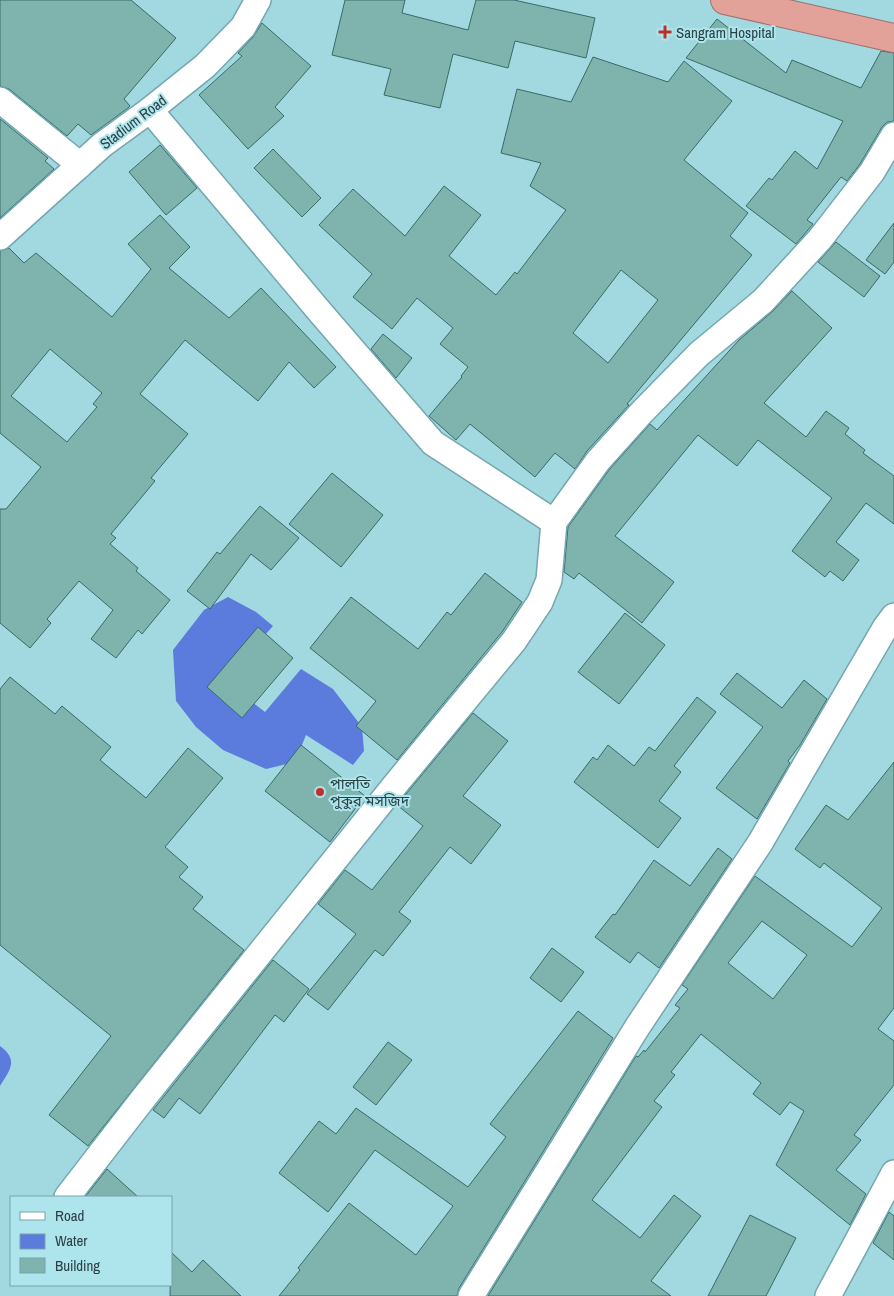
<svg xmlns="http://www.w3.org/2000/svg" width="894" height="1296" viewBox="0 0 894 1296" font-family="'Archivo Narrow','Noto Sans Bengali',sans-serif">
<rect width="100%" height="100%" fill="#a2d8e0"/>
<!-- water -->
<g fill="#5b7bdd">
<polygon points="228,597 256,612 273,626 224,680 265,712 301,669 333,689 362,727 364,751 353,765 306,735 295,762 266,769 223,750 196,727 176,701 173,650 204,610"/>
<path d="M 0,1046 C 19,1060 10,1070 0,1086 Z"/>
</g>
<!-- building -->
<g fill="#7eb3ae" stroke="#376c67" fill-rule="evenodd">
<polygon points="0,0 131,0 176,38 124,99 130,106 128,108 91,135 78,124 67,136 9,89 0,86"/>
<polygon points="345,0 405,0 402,13 468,30 476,0 514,0 595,18 586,58 515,41 508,68 453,54 440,108 384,95 391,69 332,55"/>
<polygon points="717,19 786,73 792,60 861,88 881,51 894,53 894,121 887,122 882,127 860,164 847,181 841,177 807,220 813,224 796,244 746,206 769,178 772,180 795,151 817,169 843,121 686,58"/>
<polygon points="262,23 311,66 275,107 284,116 248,149 199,95 242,56 238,53 253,37"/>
<path d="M 593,57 L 668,82 L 684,61 L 732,101 L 684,160 L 748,213 L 730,236 L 752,255 L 627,404 L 629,405 L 587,451 L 575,469 L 555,453 L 535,477 L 470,424 L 456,440 L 429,416 L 462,377 L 461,376 L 468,367 L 440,344 L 453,328 L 417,298 L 392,329 L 353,297 L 372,274 L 319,225 L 353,189 L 405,236 L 444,186 L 481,215 L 449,256 L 496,295 L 515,272 L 517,274 L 566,210 L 530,186 L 541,163 L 501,153 L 517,89 L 571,102 ZM 621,270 L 658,300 L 608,363 L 573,333 Z"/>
<polygon points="0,119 48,158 45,161 54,169 0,218"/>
<polygon points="160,145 197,188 166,215 129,172"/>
<polygon points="273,149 321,198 302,217 254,168"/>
<path d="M 160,215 L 190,247 L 169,268 L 229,318 L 261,288 L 336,367 L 314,388 L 289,362 L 258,401 L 185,340 L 140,394 L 188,434 L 151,478 L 155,481 L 111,534 L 116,538 L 110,544 L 138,568 L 136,571 L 170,600 L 142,634 L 138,630 L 116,658 L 91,639 L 113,610 L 79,581 L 47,619 L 51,623 L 30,648 L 0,623 L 0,509 L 6,509 L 41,467 L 0,433 L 0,251 L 9,248 L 24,263 L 36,253 L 112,317 L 151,269 L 128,244 ZM 50,349 L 102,393 L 93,404 L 97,407 L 67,442 L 11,396 Z"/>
<polygon points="894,223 894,262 885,274 866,260"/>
<polygon points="836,242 880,276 864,297 818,262"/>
<polygon points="792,291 832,328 764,403 806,437 826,411 849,428 845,434 865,450 863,453 894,476 894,524 866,503 836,542 859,560 843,581 830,571 825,577 792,551 832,498 758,440 737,466 698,435 615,536 674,582 642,623 579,573 574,579 564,572 568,527 609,470 650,424 657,430 739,340 772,312"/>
<polygon points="383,334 412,358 396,378 371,349"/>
<polygon points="332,473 383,515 341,567 289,524"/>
<polygon points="260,506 299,538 271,570 251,554 210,609 187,591 217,552 220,554"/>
<polygon points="485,573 522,602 502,632 397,760 356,726 376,701 310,648 351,597 418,649 447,612 451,615"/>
<polygon points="625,613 665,645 619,704 578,672"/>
<polygon points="258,627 293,658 242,718 207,687"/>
<polygon points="737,673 782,708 804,680 827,699 800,745 788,761 790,763 757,819 716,788 763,727 720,694"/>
<polygon points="10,677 55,714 62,706 111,747 100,760 146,798 188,748 223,778 165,847 188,867 179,877 203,897 193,909 244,950 88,1146 49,1115 111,1036 0,945 0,689"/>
<polygon points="697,697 716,712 674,766 681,772 659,801 681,818 658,848 574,782 593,757 597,760 608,745 634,766 649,747 655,751"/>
<polygon points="473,713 508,741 463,796 501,825 471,864 450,847 399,912 411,921 383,956 375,950 328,1010 307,994 356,934 318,904 345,870 372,890 423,826 397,805"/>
<polygon points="301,745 365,796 330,842 265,791"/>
<path d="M 894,762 L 894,1008 L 878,1029 L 894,1041 L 894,1085 L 854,1135 L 861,1140 L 836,1170 L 866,1194 L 850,1225 L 776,1165 L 804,1111 L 790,1102 L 780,1115 L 753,1094 L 761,1083 L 701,1034 L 671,1072 L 675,1075 L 654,1101 L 662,1107 L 592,1200 L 640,1238 L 674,1195 L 701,1216 L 651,1281 L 671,1296 L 488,1296 L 636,1056 L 638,1057 L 644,1050 L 645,1052 L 680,1008 L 675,1005 L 688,989 L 682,985 L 755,876 L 852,947 L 882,908 L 824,863 L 820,868 L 795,849 L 826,805 L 848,820 ZM 762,921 L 807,955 L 773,999 L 728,963 Z"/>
<polygon points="718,848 732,859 659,968 638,952 630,963 595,937 613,914 615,915 654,860 690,886"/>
<polygon points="552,948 584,972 561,1002 530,978"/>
<polygon points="273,960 309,989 284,1022 275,1015 200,1114 179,1098 164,1118 153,1110"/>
<polygon points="578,1011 613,1038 459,1288 457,1296 279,1296 300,1270 298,1268 349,1203 416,1255 453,1206 375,1150 328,1212 279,1173 319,1121 336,1134 356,1108 468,1187 506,1137 490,1124"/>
<polygon points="388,1042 412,1060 376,1105 353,1087"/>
<polygon points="107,1169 138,1197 85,1197"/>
<polygon points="889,1212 894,1216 894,1260 873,1243"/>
<polygon points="750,1215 796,1238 766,1296 708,1296"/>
<polygon points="171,1252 192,1272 203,1260 241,1296 170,1296"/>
</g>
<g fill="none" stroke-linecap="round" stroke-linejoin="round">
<defs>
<g id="minor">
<polyline points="0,100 80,165"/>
<polyline points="150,110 320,312 433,443 554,522"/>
<polyline points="0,237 102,145 150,110 205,66 243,27 258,0"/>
<polyline points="67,1197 146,1095 395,785 514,641 540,602 549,580 554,522 598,461 642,412 699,354 763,301 820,239 872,172 894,135"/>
<polyline points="471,1296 638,1026 760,843 885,628 894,616"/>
<polyline points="828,1296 894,1173"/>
</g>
<polyline id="trunk" points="725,0 894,38"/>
</defs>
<!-- minor casing -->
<use href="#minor" stroke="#73a7af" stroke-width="28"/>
<!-- trunk casing -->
<use href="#trunk" stroke="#9d716c" stroke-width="30"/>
<!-- minor -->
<use href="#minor" stroke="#fff" stroke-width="25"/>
<!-- trunk -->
<use href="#trunk" stroke="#e2a29a" stroke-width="28"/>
</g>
<!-- markers -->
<g fill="#bd2f29" stroke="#aee5ed" stroke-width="2">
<path d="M662.5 24.5h5v5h5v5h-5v5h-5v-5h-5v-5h5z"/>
<circle cx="320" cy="792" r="5"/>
</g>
<g text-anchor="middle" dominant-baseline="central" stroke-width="4" stroke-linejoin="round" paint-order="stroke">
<!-- poi labels -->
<g font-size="15" fill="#2b4144" stroke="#aee5ed" text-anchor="start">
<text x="676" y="32">Sangram Hospital</text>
<text x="330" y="783">পালতি<tspan x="330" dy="17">পুকুর মসজিদ</tspan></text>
</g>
<!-- street labels -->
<g font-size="15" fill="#2b4144" stroke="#aee5ed">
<text transform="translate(133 122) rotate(-37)">Stadium Road</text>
</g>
</g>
<!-- legend -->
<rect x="10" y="1196" width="162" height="90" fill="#aee5ed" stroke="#7aa3a9"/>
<rect x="20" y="1212" width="25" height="8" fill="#ffffff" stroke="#7aa3a9"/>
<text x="55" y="1221" font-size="15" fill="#2b4144">Road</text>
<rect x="20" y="1234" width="25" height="15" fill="#5b7bdd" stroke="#7aa3a9"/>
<text x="55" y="1246" font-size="15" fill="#2b4144">Water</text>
<rect x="20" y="1258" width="25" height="15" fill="#7eb3ae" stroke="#7aa3a9"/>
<text x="55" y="1271" font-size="15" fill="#2b4144">Building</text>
</svg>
